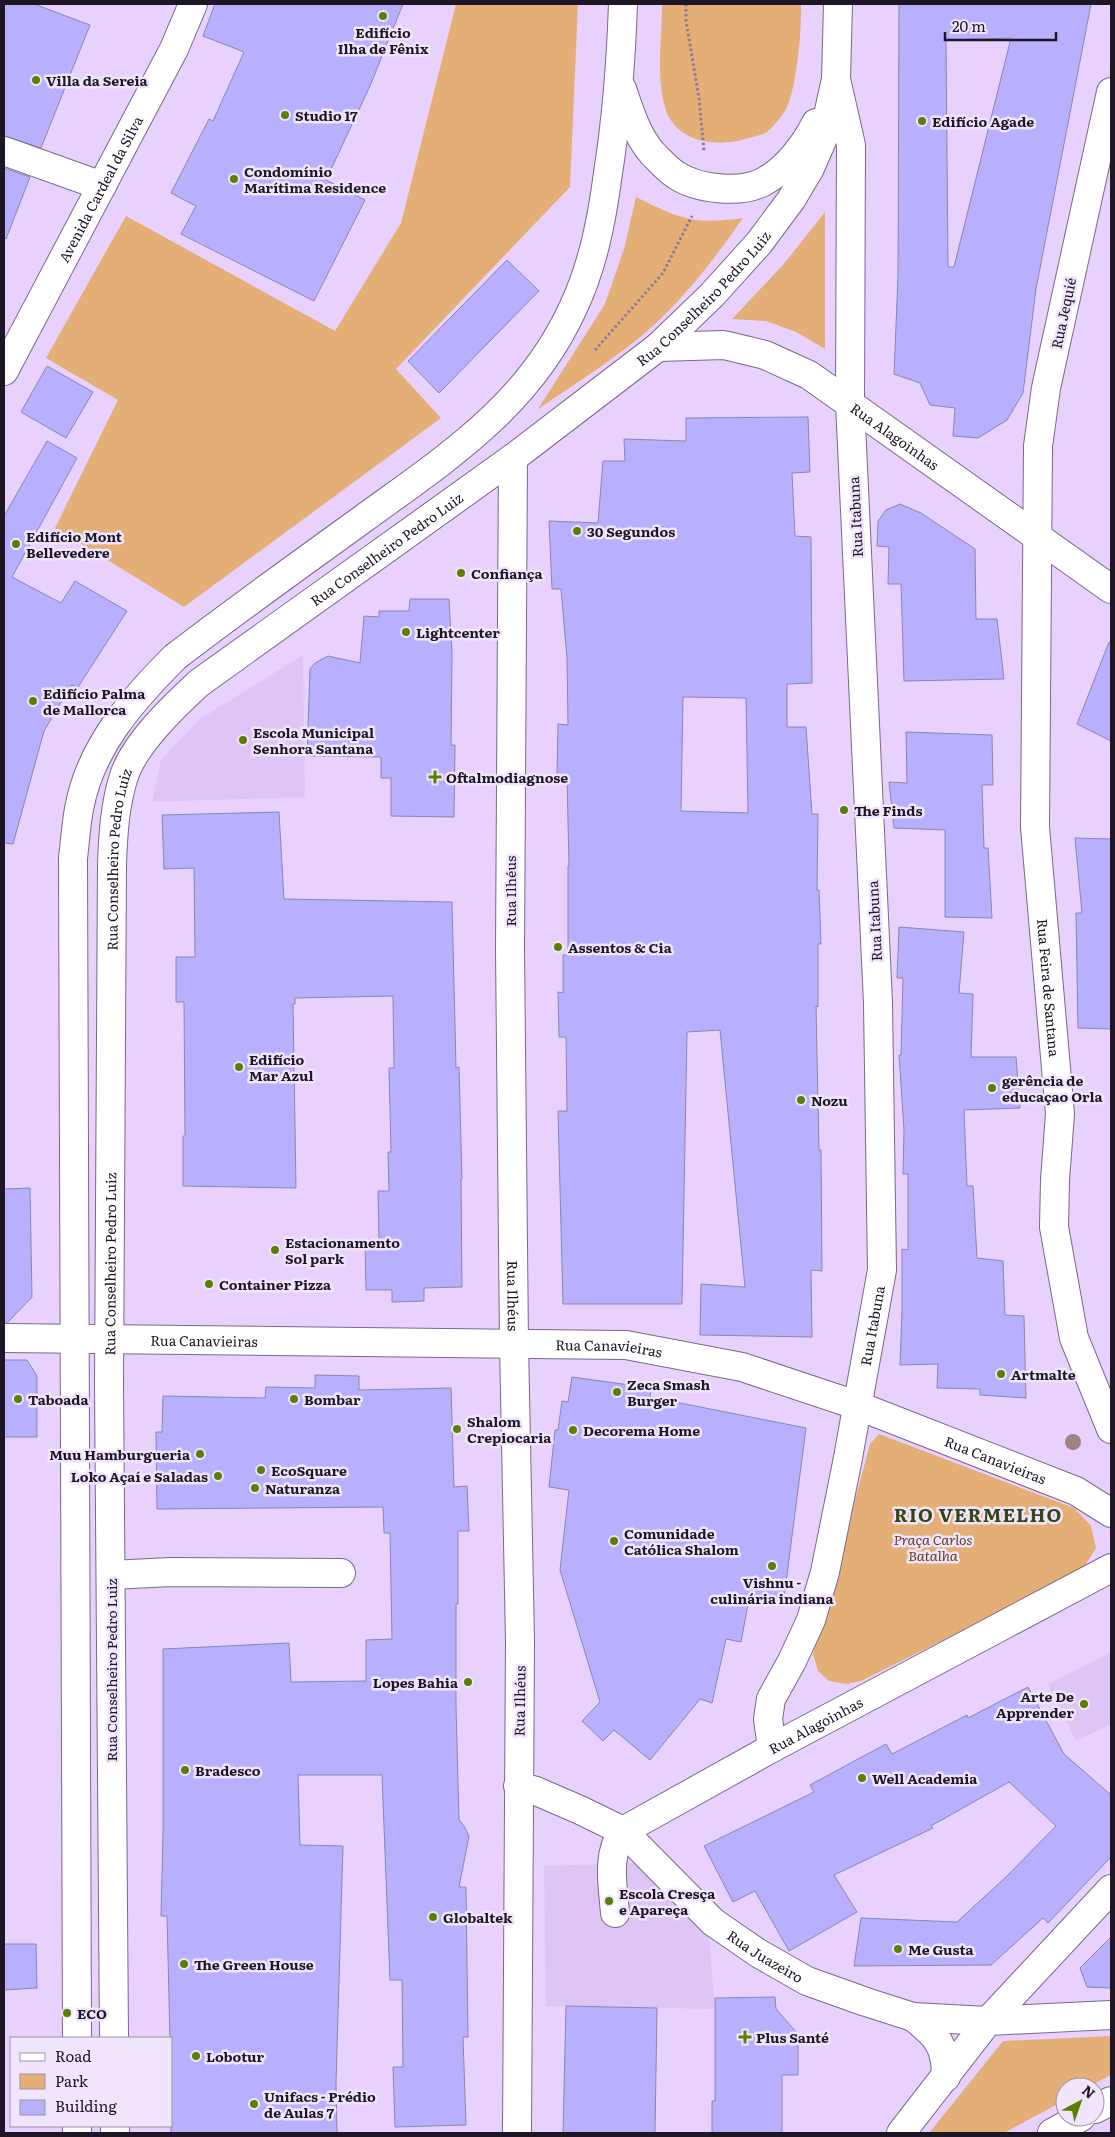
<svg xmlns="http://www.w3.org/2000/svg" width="1115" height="2137" viewBox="0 0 1115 2137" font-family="Literata,serif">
<rect width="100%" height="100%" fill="#e8d2fd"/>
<!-- built -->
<g fill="#dec5f5">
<polygon points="303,655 305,797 152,802 161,760 200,719"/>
<polygon points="1111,1652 1111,1724 1076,1741 1048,1684"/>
<polygon points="636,1863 709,1936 715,2009 546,2006 544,1866"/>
</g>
<!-- green -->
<g fill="#e3af76">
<polygon points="456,4 578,4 570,187 396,369 441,418 184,607 55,528 118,400 46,358 126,216 335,331 401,223"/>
<path d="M 662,4 L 801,4 C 802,27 797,88 786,109 C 783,115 773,127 767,132 C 763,135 755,136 749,138 C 721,147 681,145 667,113 C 655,82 662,37 662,4 Z"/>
<path d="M 636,197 C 680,219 694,225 743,218 C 711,264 675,311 629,346 C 600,368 569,388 538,409 L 605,304 L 624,249 Z"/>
<polygon points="825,212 825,349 796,332 766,321 732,319 783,265"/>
<polygon points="879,1434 1074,1508 1091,1526 1096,1548 1084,1567 1064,1580 861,1681 846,1684 829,1681 818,1671 813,1654 817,1637 826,1621 844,1541 870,1444"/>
<polygon points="1111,2036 1111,2075 1088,2087 1065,2087 1065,2100 1004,2133 929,2133 1003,2041"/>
</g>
<!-- building -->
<g fill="#b8afff" stroke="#8a86b0" fill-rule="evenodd">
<polygon points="4,4 34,4 90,25 41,148 4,136"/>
<polygon points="215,4 403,4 370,86 326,180 365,200 314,301 181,234 196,206 171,193 209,119 213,121 244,52 203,36"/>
<path d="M 899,4 L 1091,4 L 1036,289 L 1023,393 L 1007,420 L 978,438 L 953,436 L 955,408 L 930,405 L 920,383 L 894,374 L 898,277 ZM 1011,38 L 954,267 L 948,267 L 946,40 Z"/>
<polygon points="4,168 30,177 6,239 4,238"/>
<polygon points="507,260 539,291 439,393 408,361"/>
<polygon points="47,366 93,392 66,438 21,412"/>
<path d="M 808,417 L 810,472 L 792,473 L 795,536 L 811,537 L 812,683 L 787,684 L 787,727 L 806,727 L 812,814 L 818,814 L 817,890 L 819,890 L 821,944 L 818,944 L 818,1007 L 816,1006 L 819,1150 L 821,1150 L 822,1271 L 811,1270 L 812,1337 L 700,1335 L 701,1284 L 745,1287 L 720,1030 L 687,1032 L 682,1304 L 563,1304 L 558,1111 L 567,1111 L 566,1037 L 559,1037 L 558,992 L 563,993 L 563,955 L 568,955 L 568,866 L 569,866 L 567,776 L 557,776 L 558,724 L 568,725 L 567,658 L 561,589 L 552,589 L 549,521 L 598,523 L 603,461 L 625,461 L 624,439 L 686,441 L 686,418 ZM 683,697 L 746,698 L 748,813 L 681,811 Z"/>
<polygon points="47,441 77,458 12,577 61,603 75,581 127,611 78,687 71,685 44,731 13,844 4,843 4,516"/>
<polygon points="900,504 921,513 975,549 976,619 997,619 1004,679 904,681 901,584 888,584 889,547 877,546 878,521 886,510"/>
<polygon points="410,599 449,599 452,653 451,745 455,745 454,817 391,816 391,778 381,778 381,757 307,756 310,669 315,663 328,656 360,663 364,616 379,617 379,611 409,611"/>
<polygon points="1109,642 1111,643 1111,741 1077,724"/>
<polygon points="906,732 992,735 993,785 982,785 984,848 988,848 992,918 945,917 945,830 894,828 889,782 907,783"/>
<polygon points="279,812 284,899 452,902 456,1068 459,1067 462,1179 461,1179 462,1287 424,1288 424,1301 392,1302 392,1290 366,1290 365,1240 379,1240 378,1191 389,1191 388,1152 391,1152 389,1068 394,1068 393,996 295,998 295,1004 293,1004 296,1188 183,1186 183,1136 185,1136 184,1002 176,1002 176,957 195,957 194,868 164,869 162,815"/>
<polygon points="1075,838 1111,839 1111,1029 1078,1028 1076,913 1082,913"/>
<polygon points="899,927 964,932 959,993 973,994 971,1057 1016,1057 1020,1108 964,1110 967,1186 973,1186 977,1258 1003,1261 1005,1315 1024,1316 1026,1398 980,1395 980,1389 937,1388 938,1364 900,1365 902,1310 902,1249 908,1250 908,1174 903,1174 904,1130 899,1055 901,1055 903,978 897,978"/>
<polygon points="30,1188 32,1297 8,1322 4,1322 4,1189"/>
<polygon points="4,1360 27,1360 37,1376 37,1437 4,1437"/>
<polygon points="315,1375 359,1376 359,1390 451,1388 454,1487 467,1486 469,1531 458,1531 458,1604 456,1604 456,1706 459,1820 464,1826 469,1836 459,1887 466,1887 468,2037 463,2037 466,2125 395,2127 393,2067 403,2067 402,1980 390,1980 382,1775 298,1775 300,1845 343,1846 336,2083 337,2133 171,2133 171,2038 170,2038 167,1916 161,1916 163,1835 163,1649 289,1643 291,1682 366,1681 366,1640 392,1639 390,1533 384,1533 383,1507 157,1509 156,1432 162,1432 163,1396 265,1398 266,1387 315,1388"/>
<polygon points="572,1377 651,1388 650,1397 806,1428 784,1598 750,1594 741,1642 726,1639 712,1703 700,1699 650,1760 614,1730 603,1741 582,1721 600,1702 560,1570 569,1490 549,1487 555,1430 558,1430 562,1401 568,1402"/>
<polygon points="1028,1687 1064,1754 1111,1795 1111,1857 1048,1923 1043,1918 991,1965 854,1966 861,1918 957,1922 1007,1876 1056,1826 1009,1782 931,1826 933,1828 834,1875 857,1912 789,1951 755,1891 733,1902 704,1846 814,1792 810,1785 886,1744 892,1754 967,1715 968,1718"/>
<polygon points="1111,1937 1111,1988 1087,1987 1080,1968"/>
<polygon points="4,1944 36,1944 37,1988 4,1990"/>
<polygon points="775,1997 776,2009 798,2034 798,2075 782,2075 782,2133 712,2133 712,2101 715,2101 715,1998"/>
<polygon points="566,2006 657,2008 655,2133 563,2133"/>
</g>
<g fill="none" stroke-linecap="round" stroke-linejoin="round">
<defs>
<g id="minor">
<path id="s1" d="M 1111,92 L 1046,388 L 1038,446 L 1035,827 L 1060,1114 L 1055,1180 L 1054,1227 L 1074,1338 L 1111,1429"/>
<polyline points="4,151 102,186"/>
<path id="s2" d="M 658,347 L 724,345 L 765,355 L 809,375 L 1111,589"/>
<path id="s3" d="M 513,458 L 510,949 L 514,1343 L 520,1641 L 517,2133"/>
<path id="s4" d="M 4,1338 L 626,1345 L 742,1367 L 856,1405 L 1076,1491 L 1111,1513"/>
<polyline points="111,1575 171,1572 341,1573"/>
<path id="s5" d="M 772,1748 L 768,1719 L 771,1699 L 792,1661 L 811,1620 L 825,1572 L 847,1463 L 882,1270 L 878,1003 L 850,403 L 851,145 L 836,79"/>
<path id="s6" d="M 518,1786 L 536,1791 L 580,1810 L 623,1831 L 713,1922 L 758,1953 L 807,1981 L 866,2002 L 913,2017 L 988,2021 L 1111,2015"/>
<path id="s7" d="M 615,1913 C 613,1886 606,1855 623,1831 L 772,1748 L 1111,1568"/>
<path d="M 913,2017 C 937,2036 946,2045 946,2077"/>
<polyline points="901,2133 988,2021 1111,1889"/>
</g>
<g id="major">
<path d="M 622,89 C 630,112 637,136 653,154 C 660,161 668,170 676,175 C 697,189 740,194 763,182 C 786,170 805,145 816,123"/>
<path id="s8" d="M 4,371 L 174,49 L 193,4"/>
<path d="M 77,2038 L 73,858 C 75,842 76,825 79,809 C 90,747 132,700 175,657 C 236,610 298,566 360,521 C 445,459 528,407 573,308 C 593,266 602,219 608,173 C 617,116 621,61 623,4"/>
<path id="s9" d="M 114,2038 L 109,1383 L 112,864 C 113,834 115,804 124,776 C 135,743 174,706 199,683 L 513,458 L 658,347 L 712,295 L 759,243 L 791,200 L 810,168 L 823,138 L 836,79 L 838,4"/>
<polyline points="1095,2109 1111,2101"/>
<polyline points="77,2126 77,2133"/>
<polyline points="115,2126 115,2133"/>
<polyline points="1052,2133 1081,2117"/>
</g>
</defs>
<!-- minor casing -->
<use href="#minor" stroke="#7b678c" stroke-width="30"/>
<!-- major casing -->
<use href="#major" stroke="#7b678c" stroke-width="30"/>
<!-- path -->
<g stroke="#8b7b9a" stroke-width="3" stroke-dasharray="2.5 2.5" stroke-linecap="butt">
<polyline points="686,4 686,21 699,98 704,151"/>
<polyline points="595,350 663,273 692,216"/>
</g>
<!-- minor -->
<use href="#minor" stroke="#fff" stroke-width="28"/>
<!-- major -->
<use href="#major" stroke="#fff" stroke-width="28"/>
</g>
<!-- trees -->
<circle fill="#9e8382" cx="1073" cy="1442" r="8"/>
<!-- markers -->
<g fill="#588002" stroke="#f1e4fd" stroke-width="2">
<circle cx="383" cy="16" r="5"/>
<circle cx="36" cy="80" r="5"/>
<circle cx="285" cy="115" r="5"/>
<circle cx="922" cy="121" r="5"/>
<circle cx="234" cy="179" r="5"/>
<circle cx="577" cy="531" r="5"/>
<circle cx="16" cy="544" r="5"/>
<circle cx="461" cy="573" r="5"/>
<circle cx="406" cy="632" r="5"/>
<circle cx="33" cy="701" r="5"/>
<circle cx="243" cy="740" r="5"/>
<path d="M432.5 769.5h5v5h5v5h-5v5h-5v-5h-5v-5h5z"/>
<circle cx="844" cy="810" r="5"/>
<circle cx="558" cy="947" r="5"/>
<circle cx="239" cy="1067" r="5"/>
<circle cx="992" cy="1088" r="5"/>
<circle cx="801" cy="1100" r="5"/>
<circle cx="275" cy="1250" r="5"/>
<circle cx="209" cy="1284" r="5"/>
<circle cx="1001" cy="1374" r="5"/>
<circle cx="617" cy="1392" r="5"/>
<circle cx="18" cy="1399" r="5"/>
<circle cx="294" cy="1399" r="5"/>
<circle cx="457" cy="1429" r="5"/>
<circle cx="573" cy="1430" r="5"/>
<circle cx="200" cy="1454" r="5"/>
<circle cx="261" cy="1470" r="5"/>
<circle cx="218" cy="1476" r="5"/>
<circle cx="255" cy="1488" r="5"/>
<circle cx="614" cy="1541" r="5"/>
<circle cx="772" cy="1566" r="5"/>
<circle cx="468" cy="1682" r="5"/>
<circle cx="1084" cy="1704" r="5"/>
<circle cx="185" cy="1770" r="5"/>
<circle cx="862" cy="1778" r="5"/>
<circle cx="609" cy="1901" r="5"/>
<circle cx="433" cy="1917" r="5"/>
<circle cx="898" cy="1949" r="5"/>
<circle cx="184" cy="1964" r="5"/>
<circle cx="67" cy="2013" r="5"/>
<path d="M742.5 2029.5h5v5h5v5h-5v5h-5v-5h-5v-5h5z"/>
<circle cx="196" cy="2056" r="5"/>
<circle cx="254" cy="2104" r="5"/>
</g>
<g text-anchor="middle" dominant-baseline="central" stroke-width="5" stroke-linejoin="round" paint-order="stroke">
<!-- poi labels -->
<g font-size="14" font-weight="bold" fill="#1e1625" stroke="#f1e4fd" text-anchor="start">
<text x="383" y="32" text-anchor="middle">Edifício<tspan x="383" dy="16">Ilha de Fênix</tspan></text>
<text x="46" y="80">Villa da Sereia</text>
<text x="295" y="115">Studio 17</text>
<text x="932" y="121">Edifício Agade</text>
<text x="244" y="171">Condomínio<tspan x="244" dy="16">Marítima Residence</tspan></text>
<text x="587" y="531">30 Segundos</text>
<text x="26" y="536">Edifício Mont<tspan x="26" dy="16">Bellevedere</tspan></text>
<text x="471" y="573">Confiança</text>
<text x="416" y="632">Lightcenter</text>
<text x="43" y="693">Edifício Palma<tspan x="43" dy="16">de Mallorca</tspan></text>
<text x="253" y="732">Escola Municipal<tspan x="253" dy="16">Senhora Santana</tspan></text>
<text x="446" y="777">Oftalmodiagnose</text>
<text x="854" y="810">The Finds</text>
<text x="568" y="947">Assentos &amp; Cia</text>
<text x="249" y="1059">Edifício<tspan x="249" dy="16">Mar Azul</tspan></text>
<text x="1002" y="1080">gerência de<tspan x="1002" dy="16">educaçao Orla</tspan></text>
<text x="811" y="1100">Nozu</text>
<text x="285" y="1242">Estacionamento<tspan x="285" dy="16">Sol park</tspan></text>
<text x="219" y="1284">Container Pizza</text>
<text x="1011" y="1374">Artmalte</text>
<text x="627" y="1384">Zeca Smash<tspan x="627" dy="16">Burger</tspan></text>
<text x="28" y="1399">Taboada</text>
<text x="304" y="1399">Bombar</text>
<text x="467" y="1421">Shalom<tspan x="467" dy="16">Crepiocaria</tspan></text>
<text x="583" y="1430">Decorema Home</text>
<text x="190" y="1454" text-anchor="end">Muu Hamburgueria</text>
<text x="271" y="1470">EcoSquare</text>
<text x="208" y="1476" text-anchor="end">Loko Açaí e Saladas</text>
<text x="265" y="1488">Naturanza</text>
<text x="624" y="1533">Comunidade<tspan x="624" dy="16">Católica Shalom</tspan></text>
<text x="772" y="1582" text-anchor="middle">Vishnu -<tspan x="772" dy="16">culinária indiana</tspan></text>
<text x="458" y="1682" text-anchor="end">Lopes Bahia</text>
<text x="1074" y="1696" text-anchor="end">Arte De<tspan x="1074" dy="16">Apprender</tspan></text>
<text x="195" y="1770">Bradesco</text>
<text x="872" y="1778">Well Academia</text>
<text x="619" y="1893">Escola Cresça<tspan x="619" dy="16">e Apareça</tspan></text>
<text x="443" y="1917">Globaltek</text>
<text x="908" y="1949">Me Gusta</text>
<text x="194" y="1964">The Green House</text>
<text x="77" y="2013">ECO</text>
<text x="756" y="2037">Plus Santé</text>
<text x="206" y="2056">Lobotur</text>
<text x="264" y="2096">Unifacs - Prédio<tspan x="264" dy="16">de Aulas 7</tspan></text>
</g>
<!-- street labels -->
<g font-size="14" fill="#1e1625" stroke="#f1e4fd">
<text stroke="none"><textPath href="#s8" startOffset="206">Avenida Cardeal da Silva</textPath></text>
<text stroke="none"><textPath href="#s9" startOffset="2019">Rua Conselheiro Pedro Luiz</textPath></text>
<text transform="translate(1063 313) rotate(-78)">Rua Jequié</text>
<text stroke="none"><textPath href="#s2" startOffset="262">Rua Alagoinhas</textPath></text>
<text transform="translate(855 517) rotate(-93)">Rua Itabuna</text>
<text stroke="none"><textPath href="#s9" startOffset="1614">Rua Conselheiro Pedro Luiz</textPath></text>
<text stroke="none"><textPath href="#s9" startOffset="1179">Rua Conselheiro Pedro Luiz</textPath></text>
<text transform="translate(510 891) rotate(-90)">Rua Ilhéus</text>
<text transform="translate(874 921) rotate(-93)">Rua Itabuna</text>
<text stroke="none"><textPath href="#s1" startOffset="904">Rua Feira de Santana</textPath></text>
<text stroke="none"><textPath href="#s9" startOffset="774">Rua Conselheiro Pedro Luiz</textPath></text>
<text stroke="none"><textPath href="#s3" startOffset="838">Rua Ilhéus</textPath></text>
<text stroke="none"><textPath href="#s5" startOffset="439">Rua Itabuna</textPath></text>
<text stroke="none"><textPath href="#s4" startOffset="200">Rua Canavieiras</textPath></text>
<text stroke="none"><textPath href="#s4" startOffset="605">Rua Canavieiras</textPath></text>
<text stroke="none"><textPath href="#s4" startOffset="1010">Rua Canavieiras</textPath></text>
<text transform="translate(111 1670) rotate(-90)">Rua Conselheiro Pedro Luiz</text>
<text transform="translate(519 1701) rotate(-89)">Rua Ilhéus</text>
<text stroke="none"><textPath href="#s7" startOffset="304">Rua Alagoinhas</textPath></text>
<text stroke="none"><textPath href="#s6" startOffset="305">Rua Juazeiro</textPath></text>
</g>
<!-- park labels -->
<g font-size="14" font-style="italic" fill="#62421d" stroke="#f1e4fd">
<text x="933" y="1539">Praça Carlos<tspan x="933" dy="16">Batalha</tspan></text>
</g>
<!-- district labels -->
<g font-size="19" font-weight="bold" letter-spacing="1" fill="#324713" stroke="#f1e4fd">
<text x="978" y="1514">RIO VERMELHO</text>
</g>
</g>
<!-- border -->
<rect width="1115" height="2137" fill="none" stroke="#1e1625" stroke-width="10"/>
<!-- legend -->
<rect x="10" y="2037" width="162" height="90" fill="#f1e4fd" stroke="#9d92a7"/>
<rect x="20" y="2053" width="25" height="8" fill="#ffffff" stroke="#9d92a7"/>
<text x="55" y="2062" font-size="15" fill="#1e1625">Road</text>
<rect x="20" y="2074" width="25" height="15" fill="#e3af76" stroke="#9d92a7"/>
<text x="55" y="2087" font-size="15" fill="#1e1625">Park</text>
<rect x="20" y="2100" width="25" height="15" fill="#b8afff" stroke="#9d92a7"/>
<text x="55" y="2112" font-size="15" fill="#1e1625">Building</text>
<!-- north arrow -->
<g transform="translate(1080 2102) rotate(41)"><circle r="24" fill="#f1e4fd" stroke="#9d92a7"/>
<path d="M0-4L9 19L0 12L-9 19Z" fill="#588002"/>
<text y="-8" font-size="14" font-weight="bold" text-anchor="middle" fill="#1e1625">N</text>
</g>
<!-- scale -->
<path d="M945 32v8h111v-8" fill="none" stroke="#1e1625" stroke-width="2.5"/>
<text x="952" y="32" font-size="15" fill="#1e1625" stroke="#f1e4fd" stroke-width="4" paint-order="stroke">20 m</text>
</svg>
